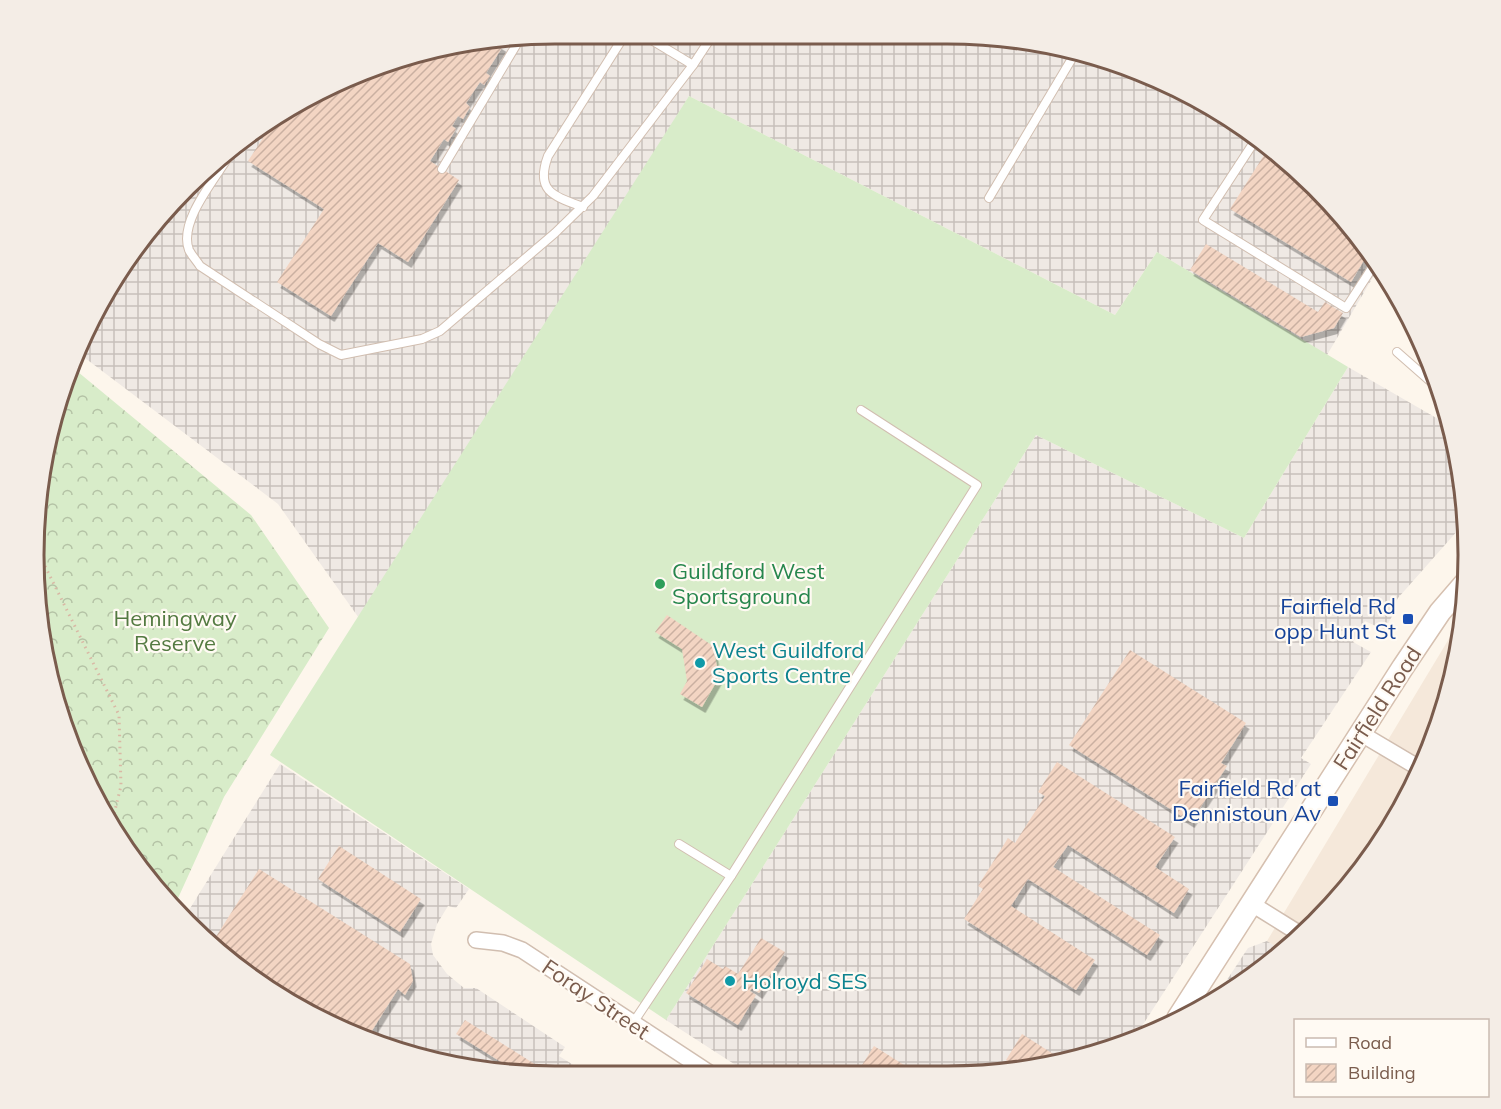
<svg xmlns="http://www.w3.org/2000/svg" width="1501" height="1109" viewBox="0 0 1501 1109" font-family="Mulish,sans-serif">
<defs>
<pattern id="industrial-grid" width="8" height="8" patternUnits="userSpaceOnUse" patternTransform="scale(1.5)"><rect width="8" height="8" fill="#efe9e4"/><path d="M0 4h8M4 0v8" fill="none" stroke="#c7c0bb"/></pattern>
<pattern id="forest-crowns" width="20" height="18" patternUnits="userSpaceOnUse" patternTransform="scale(1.5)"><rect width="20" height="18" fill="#d8ecc9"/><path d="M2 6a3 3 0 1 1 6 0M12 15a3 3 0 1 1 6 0" fill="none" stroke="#b4c2a5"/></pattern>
<pattern id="building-hatch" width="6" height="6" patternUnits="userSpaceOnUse" patternTransform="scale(1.5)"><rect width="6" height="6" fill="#f3d5c3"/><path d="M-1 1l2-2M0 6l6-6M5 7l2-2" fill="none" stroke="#cab0a1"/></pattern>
<filter id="shadow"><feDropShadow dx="3.5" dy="6" stdDeviation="0" flood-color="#0004"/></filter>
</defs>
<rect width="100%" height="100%" fill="#fdf6ec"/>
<!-- residential -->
<polygon fill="#f5e8da" points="1464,621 1440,722 1398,816 1338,899 1282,951 1267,941 1450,637"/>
<!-- industrial -->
<g fill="url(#industrial-grid)">
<polygon points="554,33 980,34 1081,51 1237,121 1360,237 1379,267 1327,355 1157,252 1115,315 689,96 366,628 278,504 77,352 87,324 163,210 293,103 419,51"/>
<polygon points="1348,367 1452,427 1467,520 1398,598 1391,611 1394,613 1384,630 1365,621 1353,642 1371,652 1301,758 1311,764 1133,1040 1015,1071 748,1073 666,1020 1036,435 1244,538"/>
<polygon points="280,764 469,889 456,908 448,906 437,924 431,944 433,955 447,974 464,988 476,988 565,1047 559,1056 588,1074 520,1075 419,1058 294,1006 211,947 184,918"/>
<polygon points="1267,941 1282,951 1264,968 1217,995 1248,948"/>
</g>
<!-- forest -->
<polygon fill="url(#forest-crowns)" points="72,367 251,515 329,628 224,797 174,907 141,872 73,754 34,589 43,453"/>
<!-- pitch -->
<polygon fill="#d8ecc9" points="689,96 1115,315 1157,252 1348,367 1244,538 1036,435 666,1020 270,755"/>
<!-- building -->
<g fill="url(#building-hatch)" filter="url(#shadow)">
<polygon points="495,41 503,46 486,73 490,76 484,85 480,82 466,103 470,107 463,119 458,116 452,126 456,129 448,142 444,139 430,161 459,180 408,262 378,243 331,316 277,282 324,209 248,161 276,118 293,103 419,51"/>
<polygon points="1266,152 1275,158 1360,237 1369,252 1351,282 1230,209"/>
<polygon points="1206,244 1318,312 1325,302 1343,313 1334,328 1301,337 1190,270"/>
<polygon points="667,615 713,646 719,677 702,707 680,694 687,681 682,649 655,632"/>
<polygon points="1130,650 1246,723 1221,763 1227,766 1191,822 1069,745"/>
<polygon points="1057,762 1175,837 1155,867 1189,889 1174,913 1068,845 1053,867 1160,935 1147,955 1028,879 1011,906 1095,960 1076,990 964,919 983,889 978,886 1008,838 1015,843 1045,796 1038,792"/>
<polygon points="339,846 421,899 400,932 318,879"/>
<polygon points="259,869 410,964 413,981 405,995 398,989 368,1037 294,1006 210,946"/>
<polygon points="761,938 785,952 759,993 752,988 750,991 756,995 738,1025 686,993 707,959 723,969 725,966 738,974"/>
<polygon points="465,1020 552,1075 522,1075 456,1034"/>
<polygon points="1022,1034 1061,1059 1022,1070 1006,1060"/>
<polygon points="874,1046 915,1072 857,1073"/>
</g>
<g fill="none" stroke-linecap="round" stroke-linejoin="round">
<defs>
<g id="lane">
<polyline points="640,33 693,65"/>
<polyline points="1256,139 1203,220 1346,308 1376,262"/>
<path d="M 229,156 C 215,179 178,222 189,250 C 192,256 197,261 200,266 L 319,344 L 341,355 L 422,339 L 440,331 L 555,233 L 593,196 L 693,65 L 714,33"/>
<polyline points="442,169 521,37"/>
<polyline points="989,198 1077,50"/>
<path d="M 583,207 C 553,196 535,191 548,156 L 626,33"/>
<polyline points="1397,352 1438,388"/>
<polyline points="679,844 731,876"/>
<polyline points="633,1023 731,876 977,485 861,410"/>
</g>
<g id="street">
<polyline points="1360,733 1419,768"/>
<polyline points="1252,904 1300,934"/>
<polyline points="476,940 503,943 522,950 711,1074"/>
</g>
<polyline id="secondary" points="1178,1018 1403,667 1440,612 1465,583"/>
</defs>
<!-- lane casing -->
<use href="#lane" stroke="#d1beb0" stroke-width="10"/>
<!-- street casing -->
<use href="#street" stroke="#d1beb0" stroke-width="18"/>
<!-- secondary casing -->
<use href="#secondary" stroke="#d6c0b0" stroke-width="24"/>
<!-- path -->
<polyline stroke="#d9b8a5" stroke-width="3" stroke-dasharray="1.5 4.5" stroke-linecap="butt" points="37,550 119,715 121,786 112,822"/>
<!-- lane -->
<use href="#lane" stroke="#fff" stroke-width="8"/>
<!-- street -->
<use href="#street" stroke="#fff" stroke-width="15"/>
<!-- secondary -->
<use href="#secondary" stroke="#fff" stroke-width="21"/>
</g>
<!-- markers -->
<circle fill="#2e9e5b" stroke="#fffaf3" stroke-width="2" cx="660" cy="584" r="6"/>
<g fill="#1a4fb4" stroke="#fffaf3" stroke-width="2">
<rect x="1402" y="613" width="12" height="12" rx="3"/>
<rect x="1327" y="795" width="12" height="12" rx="3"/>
</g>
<g fill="#0f9aa8" stroke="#fffaf3" stroke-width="2">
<circle cx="700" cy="663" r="6"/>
<circle cx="730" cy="981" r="6"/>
</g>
<g text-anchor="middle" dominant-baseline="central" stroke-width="4.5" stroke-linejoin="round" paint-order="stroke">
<!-- leisure labels -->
<g font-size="22" fill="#27864d" stroke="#fffaf3" text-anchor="start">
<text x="672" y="571">Guildford West<tspan x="672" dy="25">Sportsground</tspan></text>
</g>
<!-- transit labels -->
<g font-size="22" fill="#164399" stroke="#fffaf3" text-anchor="end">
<text x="1396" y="606">Fairfield Rd<tspan x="1396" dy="25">opp Hunt St</tspan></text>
<text x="1321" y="788">Fairfield Rd at<tspan x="1321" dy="25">Dennistoun Av</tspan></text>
</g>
<!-- park labels -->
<g font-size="22" fill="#537a41" stroke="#fffaf3">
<text x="175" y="618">Hemingway<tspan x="175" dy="25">Reserve</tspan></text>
</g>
<!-- culture labels -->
<g font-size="22" fill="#0d838f" stroke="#fffaf3" text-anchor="start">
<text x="712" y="650">West Guildford<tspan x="712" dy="25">Sports Centre</tspan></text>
<text x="742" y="981">Holroyd SES</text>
</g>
<!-- street labels -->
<g font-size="22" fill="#7a5c4d" stroke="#fffaf3">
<text transform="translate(1377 708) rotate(-57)">Fairfield Road</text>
<text transform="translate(596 999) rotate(34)">Foray Street</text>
</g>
</g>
<!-- crop -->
<path d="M0 0H1501V1109H0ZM555 44H947A511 511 0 0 1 1458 555V555A511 511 0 0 1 947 1066H555A511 511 0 0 1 44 555V555A511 511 0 0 1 555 44Z" fill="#f4ede6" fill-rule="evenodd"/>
<path fill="none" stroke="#7a5c4d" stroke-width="3" d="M555 44H947A511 511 0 0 1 1458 555V555A511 511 0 0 1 947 1066H555A511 511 0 0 1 44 555V555A511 511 0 0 1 555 44Z"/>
<!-- legend -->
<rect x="1294" y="1019" width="195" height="78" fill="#fffaf3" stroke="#cabbb1" stroke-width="1.5"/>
<rect x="1306" y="1038" width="30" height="9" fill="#ffffff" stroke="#cabbb1" stroke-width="1.5"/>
<text x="1348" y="1049" font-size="18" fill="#7a5c4d">Road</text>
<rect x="1306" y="1064" width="30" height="18" fill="url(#building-hatch)" stroke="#cabbb1" stroke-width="1.5"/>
<text x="1348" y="1079" font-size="18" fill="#7a5c4d">Building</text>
</svg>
